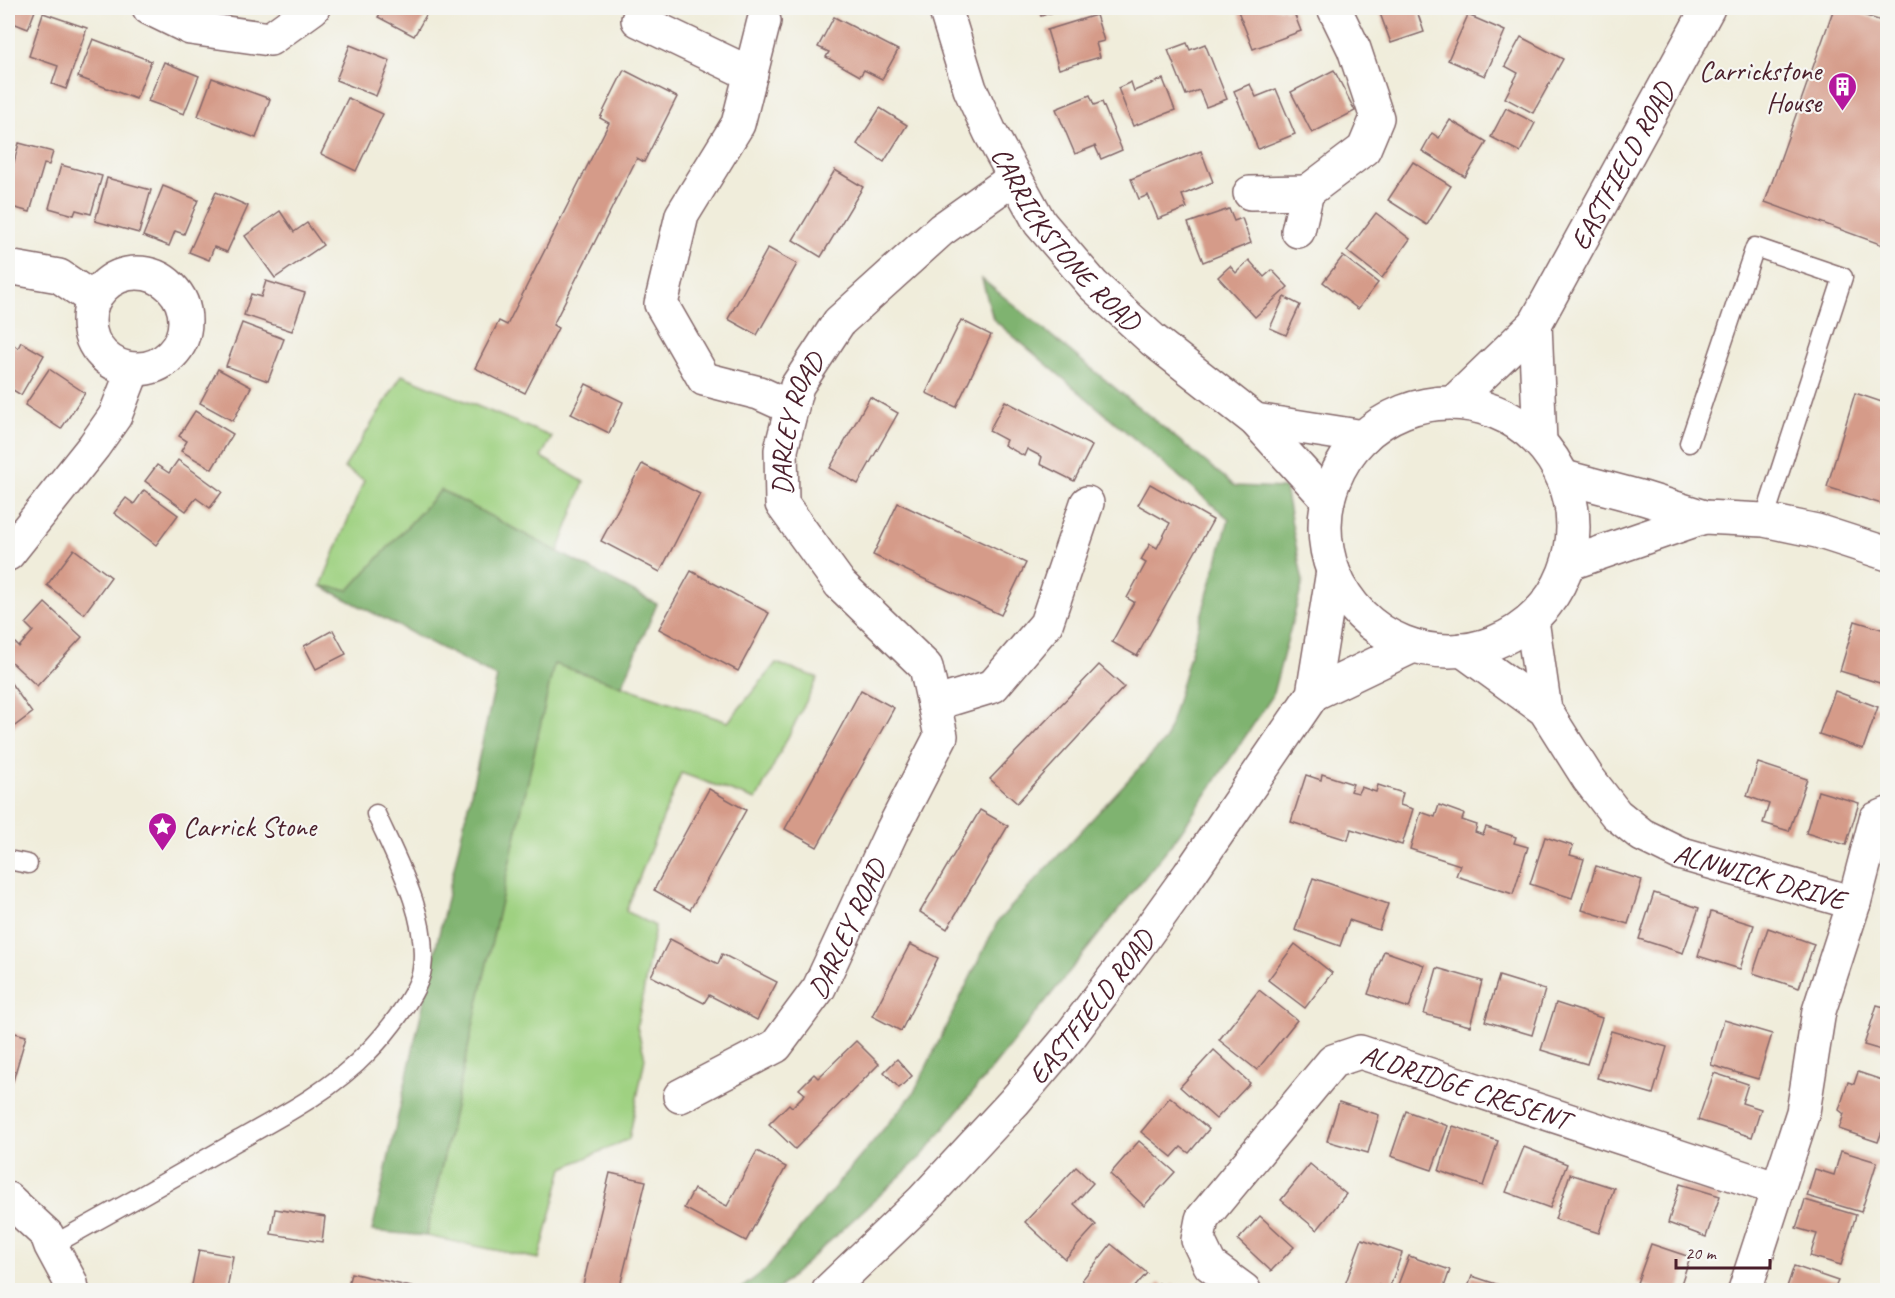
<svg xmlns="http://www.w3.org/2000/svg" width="1895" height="1298" viewBox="0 0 1895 1298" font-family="Caveat,sans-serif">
<rect width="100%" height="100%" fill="#f6f6f2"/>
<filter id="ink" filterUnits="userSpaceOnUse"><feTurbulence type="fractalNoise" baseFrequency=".0167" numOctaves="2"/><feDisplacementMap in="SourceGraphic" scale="12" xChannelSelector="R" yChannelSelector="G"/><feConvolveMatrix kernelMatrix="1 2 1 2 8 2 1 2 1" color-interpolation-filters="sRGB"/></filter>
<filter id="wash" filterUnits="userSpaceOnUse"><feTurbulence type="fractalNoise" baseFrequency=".008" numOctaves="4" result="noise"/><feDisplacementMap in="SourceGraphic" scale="24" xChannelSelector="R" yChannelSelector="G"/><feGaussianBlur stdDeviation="1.35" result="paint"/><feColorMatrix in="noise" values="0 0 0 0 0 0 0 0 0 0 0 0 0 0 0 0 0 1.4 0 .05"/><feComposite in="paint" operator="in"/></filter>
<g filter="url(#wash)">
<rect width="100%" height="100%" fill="#f0eddb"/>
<!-- green -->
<g fill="#9fd181" stroke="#747856" stroke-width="1.5">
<polygon points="402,375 552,437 541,457 584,482 558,552 441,490 349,590 321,586 364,480 344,468"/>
<polygon points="554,663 728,722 776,663 818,678 756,800 681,773 626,911 655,926 637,1027 645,1058 629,1139 563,1168 539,1259 426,1236"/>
</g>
<!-- forest -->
<g fill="#7fb36f" stroke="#64694d" stroke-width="1.5">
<polygon points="982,279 1235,486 1285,488 1303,582 1272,697 1180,833 922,1156 777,1290 739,1290 765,1270 913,1094 998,921 1166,739 1229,519 993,319"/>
<polygon points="441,490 657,604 622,686 554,664 426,1236 372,1231 497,677 321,586 349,590"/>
</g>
<g id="blocks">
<!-- building -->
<g fill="#d59b89">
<polygon points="8,8 36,8 28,29 8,21"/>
<polygon points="384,8 430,8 414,36 378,17"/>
<polygon points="1038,8 1066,8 1041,16"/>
<polygon points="1248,8 1284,8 1284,10 1292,8 1301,31 1253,49 1238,11"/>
<polygon points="1378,8 1416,8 1424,32 1391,43"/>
<polygon points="1834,8 1841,8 1888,23 1888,247 1765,202"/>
<polygon points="43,13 87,28 66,89 52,84 58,66 29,56"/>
<polygon points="1096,15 1104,41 1096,43 1100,57 1059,69 1047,30"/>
<polygon points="1468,15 1505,31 1485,76 1448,60"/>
<polygon points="834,17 898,50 882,79 864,70 860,76 826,57 829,52 818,47"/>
<polygon points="1521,37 1563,59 1533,113 1505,98 1518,73 1505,66"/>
<polygon points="93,39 151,61 136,99 78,77"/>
<polygon points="1187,43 1190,50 1205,44 1227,99 1206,107 1199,90 1186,95 1168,50"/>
<polygon points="350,45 390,61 376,96 336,80"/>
<polygon points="164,62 199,76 184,114 148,101"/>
<polygon points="624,70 677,97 644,162 637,158 553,325 558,328 525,393 475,368 499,321 507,325 609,123 600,118"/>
<polygon points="1334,70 1355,111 1312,133 1291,92"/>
<polygon points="212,78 270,99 256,138 198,116"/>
<polygon points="1163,79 1175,110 1133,126 1118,88 1131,82 1134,91"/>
<polygon points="1250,84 1256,97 1276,89 1295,134 1258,149 1234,91"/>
<polygon points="1090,95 1094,105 1102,102 1122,150 1101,159 1095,146 1075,154 1056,109"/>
<polygon points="348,98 383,114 356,171 321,154"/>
<polygon points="880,108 907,125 884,162 857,144"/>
<polygon points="1506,108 1535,123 1520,152 1491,137"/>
<polygon points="1450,120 1487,142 1465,177 1422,151 1432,133 1439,138"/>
<polygon points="19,143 53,152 49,165 44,164 30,212 8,206 8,160 14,162"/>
<polygon points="1201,151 1213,182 1182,195 1187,208 1158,219 1148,195 1139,199 1131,179"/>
<polygon points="1413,162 1451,186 1427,225 1388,200"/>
<polygon points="61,165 102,176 91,214 76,210 74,215 49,208"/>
<polygon points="835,170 863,187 821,257 793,240"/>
<polygon points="107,178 151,190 139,233 95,221"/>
<polygon points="163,186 198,200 184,234 175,231 169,246 143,236"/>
<polygon points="216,192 248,206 227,252 214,247 209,260 189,252"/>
<polygon points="1229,209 1234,221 1242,218 1251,243 1203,262 1188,223"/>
<polygon points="280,211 294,232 307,223 323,245 275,278 245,236"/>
<polygon points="1376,213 1410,239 1382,278 1347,251"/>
<polygon points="768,248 797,264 757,335 728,319"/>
<polygon points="1343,256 1378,283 1358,309 1323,282"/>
<polygon points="1249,260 1264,277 1272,270 1288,287 1255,317 1218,277 1230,266 1236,273"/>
<polygon points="266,281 305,293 292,331 244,315 251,294 261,297"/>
<polygon points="1284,297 1300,305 1286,335 1270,328"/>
<polygon points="961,320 991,335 956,407 926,393"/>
<polygon points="242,323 284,339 268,381 226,366"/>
<polygon points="8,341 18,348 21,342 44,355 21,395 8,387"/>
<polygon points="49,369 85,393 61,429 25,405"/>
<polygon points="218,369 251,387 233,421 200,403"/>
<polygon points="586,384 623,402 609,433 571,414"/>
<polygon points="1855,393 1888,404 1888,506 1827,487"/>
<polygon points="870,397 898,413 858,484 830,468"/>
<polygon points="1005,401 1092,446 1074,481 1040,464 1042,457 1027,449 1024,456 1004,445 1006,440 989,431"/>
<polygon points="195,411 233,434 212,469 181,451 187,441 179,436"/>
<polygon points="178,460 222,492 210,508 196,498 186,511 145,481 157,465 169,473"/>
<polygon points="642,464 700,494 660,572 601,541"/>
<polygon points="1150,484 1213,520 1137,656 1112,642 1134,602 1127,598 1146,563 1141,560 1150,544 1157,548 1170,523 1138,505"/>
<polygon points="144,490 178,515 156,545 114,513 126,498 134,504"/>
<polygon points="898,503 1026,563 1001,615 873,555"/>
<polygon points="74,549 111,577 84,614 47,585"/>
<polygon points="691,571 769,613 738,671 659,629"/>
<polygon points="45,603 82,637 37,686 8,659 8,646 12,640 19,647 33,631 26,624"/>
<polygon points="1855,621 1888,631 1888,669 1883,684 1840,671"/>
<polygon points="333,630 346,654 316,669 304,646"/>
<polygon points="1099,665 1124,687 1017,803 990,779"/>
<polygon points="8,679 32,713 8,731"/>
<polygon points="861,690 894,708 817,847 785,829"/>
<polygon points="1835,691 1878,707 1863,749 1819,734"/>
<polygon points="1758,763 1807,779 1789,831 1763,823 1769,804 1747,796"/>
<polygon points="1322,774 1353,784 1350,791 1358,793 1361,787 1376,792 1378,785 1403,793 1400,805 1413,809 1402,845 1351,829 1348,840 1291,822 1306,775 1321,780"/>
<polygon points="709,789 746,810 690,910 654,890"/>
<polygon points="1818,791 1859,803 1846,845 1806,833"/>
<polygon points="1439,805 1464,814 1462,820 1477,825 1475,832 1483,835 1486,827 1516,837 1514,843 1528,847 1513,894 1456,876 1460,865 1410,849 1421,812 1435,817"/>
<polygon points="980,810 1008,826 947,929 920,912"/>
<polygon points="1545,837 1573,846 1570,855 1584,859 1572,898 1530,884"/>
<polygon points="1596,866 1642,880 1628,924 1582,910"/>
<polygon points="1313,878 1388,904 1379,930 1349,920 1340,946 1295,930"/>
<polygon points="1654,893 1699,908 1683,953 1639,939"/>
<polygon points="1711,912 1754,925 1740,969 1698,956"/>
<polygon points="1768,928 1814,944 1799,988 1753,973"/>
<polygon points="670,939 718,964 722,954 777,982 757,1020 709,995 704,1003 651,976"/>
<polygon points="910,944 938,958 901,1031 872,1016"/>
<polygon points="1295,944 1332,973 1305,1008 1268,980"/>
<polygon points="1384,951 1424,965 1409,1008 1368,994"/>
<polygon points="1437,968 1482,981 1470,1026 1424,1014"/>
<polygon points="1499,976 1545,990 1532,1035 1485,1021"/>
<polygon points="1259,990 1297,1020 1257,1070 1219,1040"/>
<polygon points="1556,1003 1602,1018 1587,1064 1541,1050"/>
<polygon points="1877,1005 1888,1008 1888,1052 1864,1045"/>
<polygon points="1724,1020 1772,1034 1758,1079 1711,1065"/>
<polygon points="8,1031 26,1036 13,1081 8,1080"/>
<polygon points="1611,1031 1667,1047 1653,1094 1597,1078"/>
<polygon points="856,1041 879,1064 795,1149 769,1124 789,1104 792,1107 805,1094 799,1089 814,1074 818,1078"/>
<polygon points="1214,1050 1250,1083 1216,1119 1180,1087"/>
<polygon points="897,1059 912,1076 899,1088 884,1072"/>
<polygon points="1858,1072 1888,1082 1888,1115 1878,1142 1839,1129 1844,1114 1839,1110 1848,1082 1854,1084"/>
<polygon points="1714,1073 1748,1084 1742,1103 1761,1109 1752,1137 1698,1120"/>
<polygon points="1170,1097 1209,1129 1189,1153 1181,1147 1172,1157 1141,1132"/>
<polygon points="1339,1102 1379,1115 1368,1153 1327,1141"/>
<polygon points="1406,1111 1448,1126 1432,1170 1391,1156"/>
<polygon points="1453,1126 1498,1141 1483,1186 1439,1171"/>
<polygon points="1139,1141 1175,1172 1144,1206 1110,1174"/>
<polygon points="1524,1147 1567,1164 1550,1208 1506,1192"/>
<polygon points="757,1151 786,1167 746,1241 684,1208 694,1189 727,1206"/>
<polygon points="1841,1151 1877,1162 1861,1212 1807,1196 1815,1169 1834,1175"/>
<polygon points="1310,1164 1346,1194 1317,1230 1281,1200"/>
<polygon points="1076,1167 1093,1183 1074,1204 1096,1225 1065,1259 1025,1222"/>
<polygon points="610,1173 646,1181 619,1290 587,1290 582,1289"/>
<polygon points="1570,1174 1614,1188 1599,1233 1555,1219"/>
<polygon points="1680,1184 1720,1196 1706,1237 1668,1223"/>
<polygon points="1805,1200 1856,1215 1841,1265 1810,1256 1817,1234 1796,1228"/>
<polygon points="275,1209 325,1217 322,1242 271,1234"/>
<polygon points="1260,1216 1294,1247 1271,1271 1238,1240"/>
<polygon points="1362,1239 1402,1253 1389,1289 1378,1285 1376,1290 1343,1290"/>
<polygon points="1111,1244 1147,1273 1132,1290 1095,1290 1082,1280"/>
<polygon points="1651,1244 1690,1257 1679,1290 1658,1290 1637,1283"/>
<polygon points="199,1250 233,1256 227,1290 191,1290"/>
<polygon points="1409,1256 1450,1270 1443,1290 1396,1290"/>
<polygon points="1794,1266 1838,1281 1834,1290 1786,1290"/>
<polygon points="351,1273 424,1290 347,1290"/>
<polygon points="1472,1276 1514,1290 1467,1290"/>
<polygon points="1159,1283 1169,1290 1173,1284 1181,1290 1153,1290"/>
</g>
</g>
</g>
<g filter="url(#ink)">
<use href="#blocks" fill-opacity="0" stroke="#846769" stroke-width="1.5"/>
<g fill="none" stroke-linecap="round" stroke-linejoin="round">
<defs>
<g id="service">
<polyline points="1689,443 1755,247 1843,277 1764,520"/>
<polyline points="8,860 28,864"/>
<path d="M 51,1246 C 113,1212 175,1177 237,1141 C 282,1116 332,1090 368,1052 C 385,1035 419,993 422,969 C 429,918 397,860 376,814"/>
</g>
<g id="minor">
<polyline points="149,8 190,28 270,39 313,8"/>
<polyline points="638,20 751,74"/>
<polyline points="764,21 738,124 682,215 661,304 704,379 759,393 792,408"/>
<polyline points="1307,192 1364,149 1377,118 1354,49 1334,8"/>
<polyline points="1250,193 1307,192 1298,231"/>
<polyline points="8,267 59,276 93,299"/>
<circle cx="137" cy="321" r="48"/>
<polyline points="1564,477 1643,498 1704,517 1764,520 1817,531 1888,554"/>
<polyline points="8,554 94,446 115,416 133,370"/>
<polyline points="1568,564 1704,517"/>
<polyline points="1532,620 1545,710"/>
<path id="s1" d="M 1462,650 L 1545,710 L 1588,778 L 1616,814 L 1642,835 L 1679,853 L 1854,903 L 1819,1011 L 1803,1112 L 1745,1290"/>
<polyline points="934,704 993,686 1046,624 1087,503"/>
<polyline points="1854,903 1876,819 1888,814"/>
<path id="s2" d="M 680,1096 L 776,1046 L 819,988 L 891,833 L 941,736 L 926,667 L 840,584 L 782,504 L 781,450 L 797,386 L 839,322 L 941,230 L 1014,178"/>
<polyline points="8,1199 47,1235 51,1246 71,1283 72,1290"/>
<path id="s3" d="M 1244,1290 L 1210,1265 L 1198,1240 L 1202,1219 L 1333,1061 L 1360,1052 L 1778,1189"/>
</g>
<g id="tertiary">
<path id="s4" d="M 945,8 L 970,89 L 990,132 L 1040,223 L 1093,285 L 1153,340 L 1255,420 L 1328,500"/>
<polyline points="1535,324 1540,442"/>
<path id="s5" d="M 1453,403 L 1535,324 L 1708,8"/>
<circle cx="1449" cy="527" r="124"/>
<polyline points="1255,420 1364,437"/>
<polyline points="1313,694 1413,646"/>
<path id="s6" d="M 829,1290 L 922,1201 L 1014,1102 L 1070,1036 L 1140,943 L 1189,875 L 1313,694 L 1333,571"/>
</g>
</defs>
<!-- service casing -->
<use href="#service" stroke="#846769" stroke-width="21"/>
<!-- minor casing -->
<use href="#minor" stroke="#846769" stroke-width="36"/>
<!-- tertiary casing -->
<use href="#tertiary" stroke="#846769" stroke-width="36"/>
<!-- service -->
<use href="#service" stroke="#fff" stroke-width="18"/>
<!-- minor -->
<use href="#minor" stroke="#fff" stroke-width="33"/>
<!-- tertiary -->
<use href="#tertiary" stroke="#fff" stroke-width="33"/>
</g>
</g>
<!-- icons -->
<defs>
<symbol id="building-pin" viewBox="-11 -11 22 30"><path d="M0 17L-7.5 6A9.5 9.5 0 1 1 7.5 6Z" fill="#b5179e" stroke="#f6f6f2"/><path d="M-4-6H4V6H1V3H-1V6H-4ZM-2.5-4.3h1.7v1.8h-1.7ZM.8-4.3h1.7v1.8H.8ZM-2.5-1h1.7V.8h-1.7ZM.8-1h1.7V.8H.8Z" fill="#fff"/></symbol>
<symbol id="sight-pin" viewBox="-11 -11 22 30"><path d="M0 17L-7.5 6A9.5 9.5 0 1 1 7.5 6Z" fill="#b5179e" stroke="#f6f6f2"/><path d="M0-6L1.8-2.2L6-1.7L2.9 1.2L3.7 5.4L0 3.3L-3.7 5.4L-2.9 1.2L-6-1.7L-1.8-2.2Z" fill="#fff"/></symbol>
</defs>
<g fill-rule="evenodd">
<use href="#building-pin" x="1826" y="70" width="33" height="45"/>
<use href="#sight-pin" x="146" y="810" width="33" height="45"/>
</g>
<g text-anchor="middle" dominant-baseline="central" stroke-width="4.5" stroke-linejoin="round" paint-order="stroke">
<!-- poi labels -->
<g font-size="28" fill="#4a1f2b" stroke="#f6f6f2" text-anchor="end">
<text x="1821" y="70">Carrickstone<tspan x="1821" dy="32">House</tspan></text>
<text x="183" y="826" text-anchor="start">Carrick Stone</text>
</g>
<!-- street labels -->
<g font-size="28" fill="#4a1f2b" stroke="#f6f6f2">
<text stroke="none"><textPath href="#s5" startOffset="294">EASTFIELD ROAD</textPath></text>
<text stroke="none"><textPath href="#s4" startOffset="264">CARRICKSTONE ROAD</textPath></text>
<text stroke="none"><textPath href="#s2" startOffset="832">DARLEY ROAD</textPath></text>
<text stroke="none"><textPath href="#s1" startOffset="387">ALNWICK DRIVE</textPath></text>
<text stroke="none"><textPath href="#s2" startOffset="246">DARLEY ROAD</textPath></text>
<text stroke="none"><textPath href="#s6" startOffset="386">EASTFIELD ROAD</textPath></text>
<text stroke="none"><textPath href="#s3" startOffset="436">ALDRIDGE CRESENT</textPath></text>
</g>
</g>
<!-- margin -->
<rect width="1895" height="1298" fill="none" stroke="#f6f6f2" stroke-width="30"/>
<!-- scale -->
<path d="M1676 1259v9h94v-9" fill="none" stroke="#4a1f2b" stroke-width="3"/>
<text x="1685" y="1259" font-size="18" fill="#4a1f2b" stroke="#f6f6f2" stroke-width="4.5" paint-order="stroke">20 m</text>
</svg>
